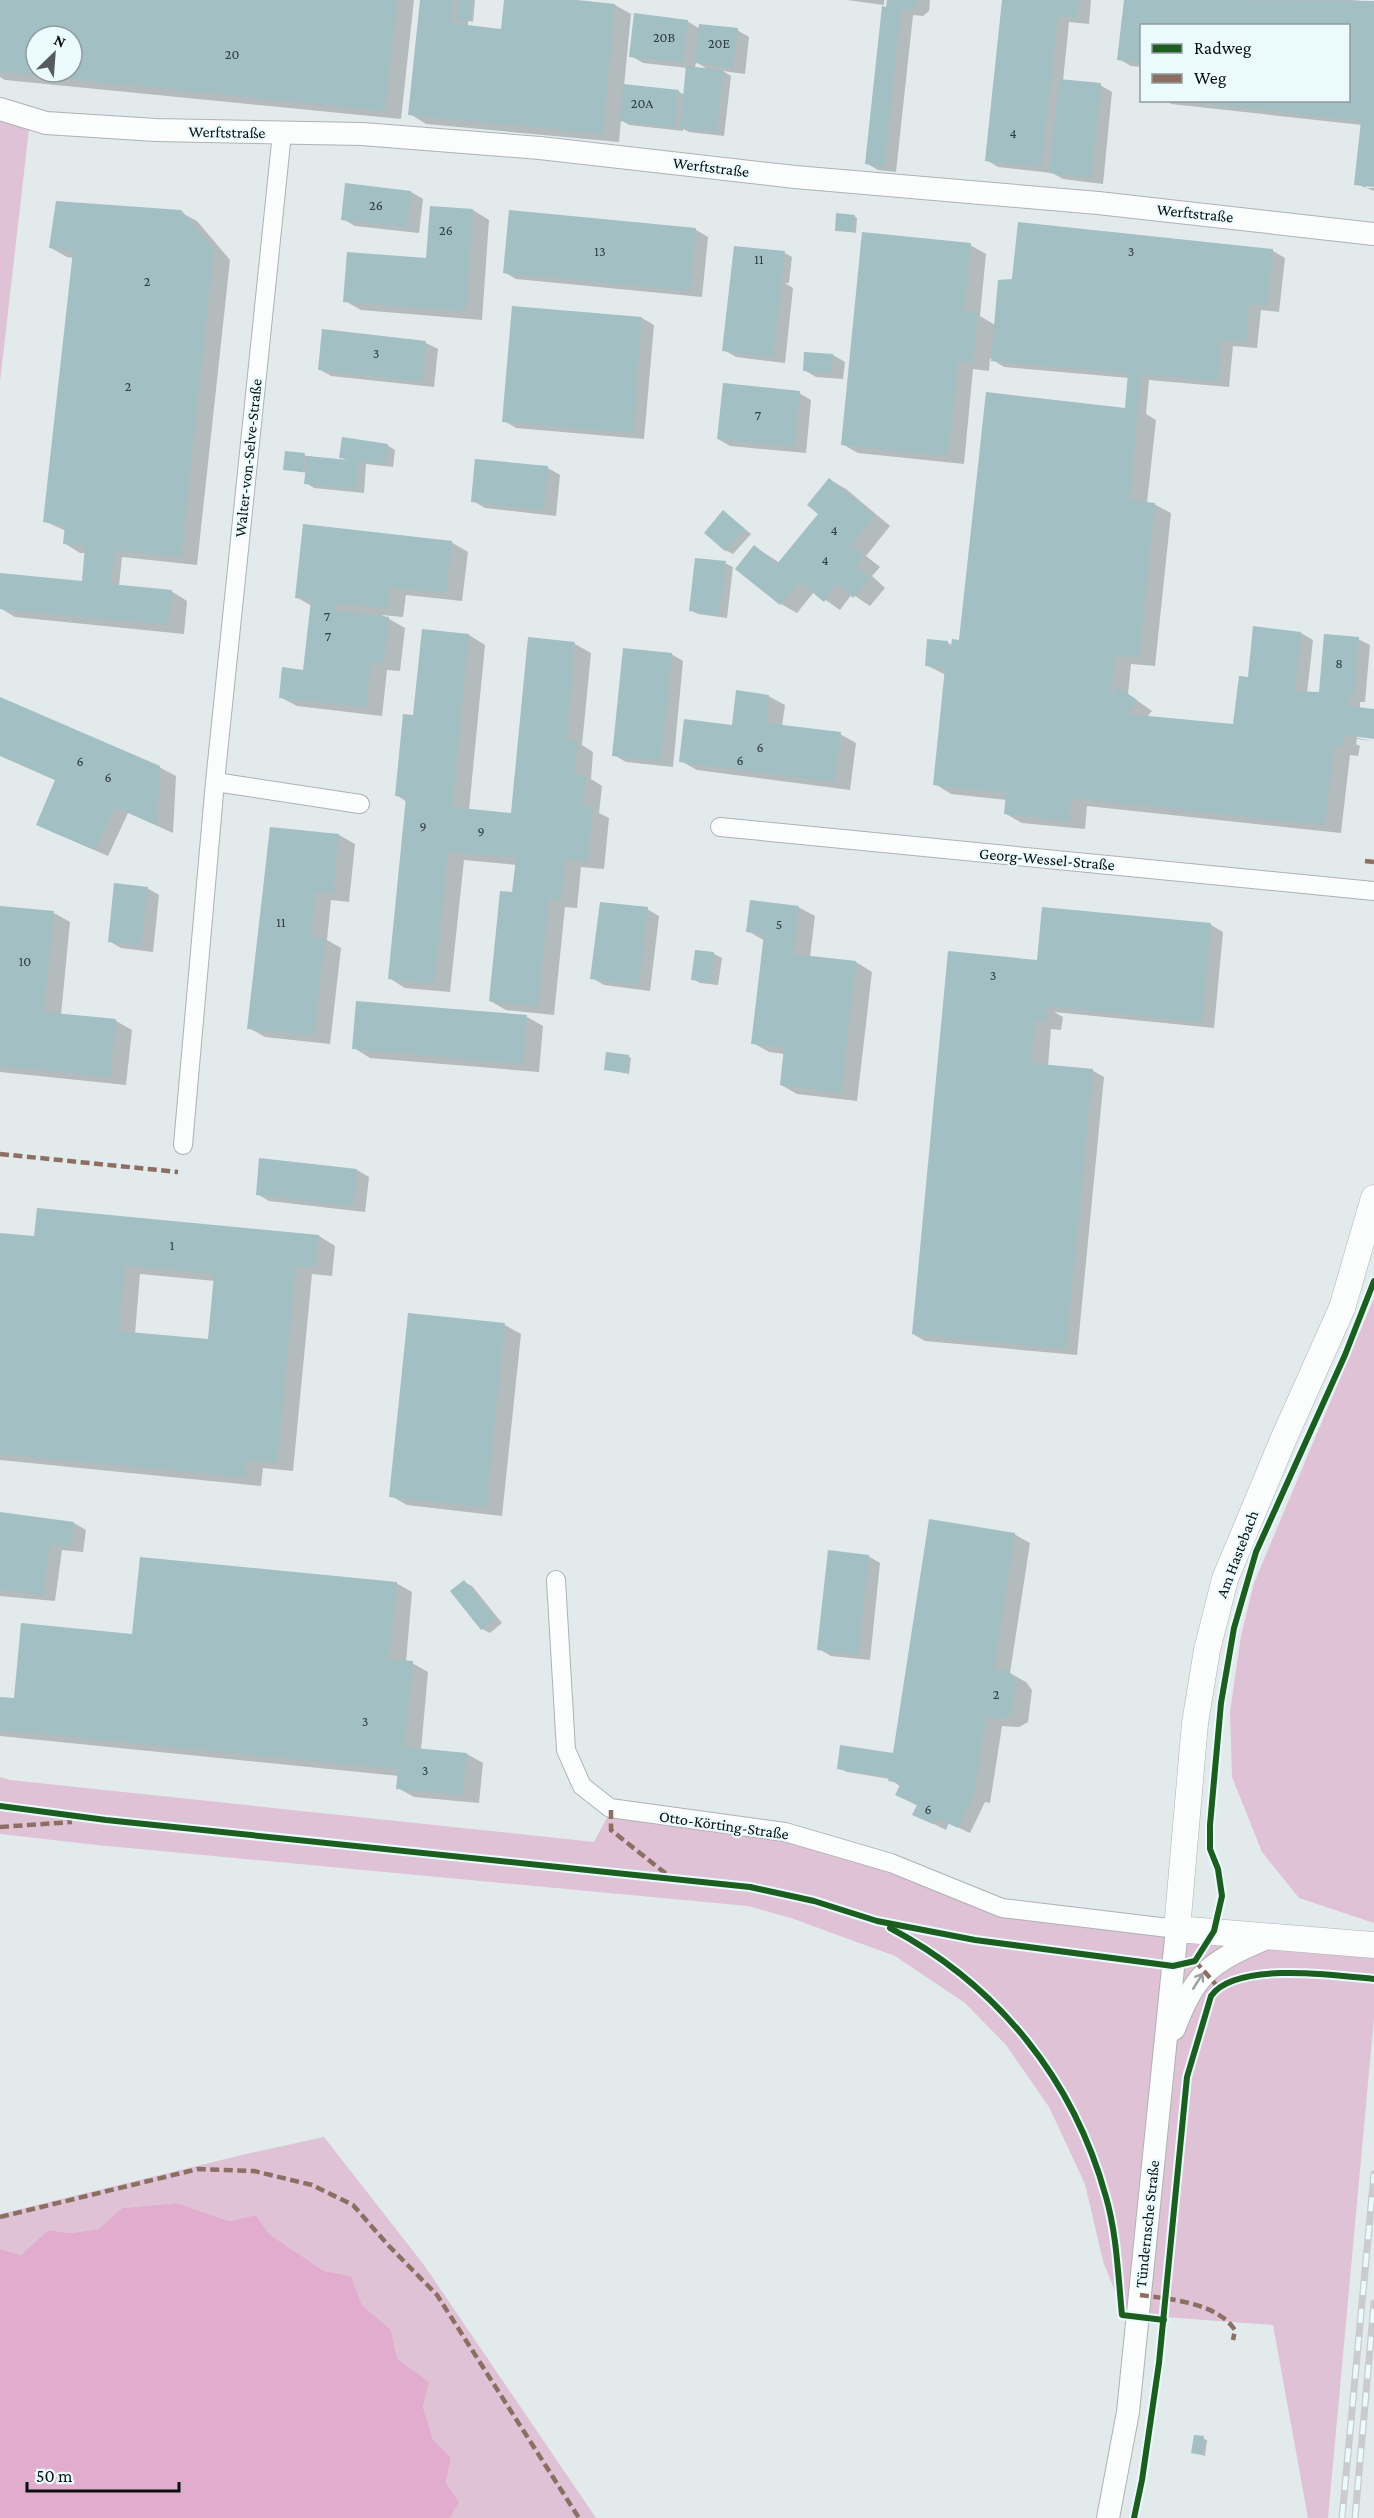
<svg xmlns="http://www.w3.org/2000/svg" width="1374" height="2518" viewBox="0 0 1374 2518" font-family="'Crimson Pro',serif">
<rect width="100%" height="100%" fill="#e2eaec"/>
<!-- green -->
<g fill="#dfc2d6">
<polygon points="0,111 30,120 0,382"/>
<polygon points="1374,1298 1374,1923 1299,1898 1262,1852 1232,1777 1230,1712 1241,1636 1254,1583"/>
<polygon points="0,1777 10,1780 594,1842 611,1810 784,1833 1001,1909 1178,1931 1374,1947 1374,2018 1328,2518 1308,2518 1273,2325 1124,2314 1103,2261 1085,2184 1049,2107 1006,2045 965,2003 895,1956 791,1918 748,1906 97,1845 0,1834"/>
<polygon points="324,2137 424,2265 596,2518 450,2518 458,2502 446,2483 451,2458 433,2440 423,2407 429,2382 397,2358 391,2330 362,2305 351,2276 324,2271 269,2234 256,2215 229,2221 175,2203 122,2208 100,2229 71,2233 48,2230 21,2255 0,2249 0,2214 250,2153"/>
</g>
<!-- water -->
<polygon fill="#e2acce" points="176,2203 229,2221 256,2215 269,2234 324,2271 351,2276 362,2305 391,2330 397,2358 429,2382 423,2407 433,2440 451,2458 446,2483 459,2502 450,2518 0,2518 0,2249 21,2255 48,2230 71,2233 99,2229 122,2208"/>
<!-- shadow -->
<g fill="#0003" fill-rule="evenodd">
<path d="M 0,0 L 414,0 L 401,119 L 5,80 L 0,77 ZM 36,36 L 72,36 L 72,72 L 36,72 Z"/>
<path d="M 421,0 L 475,0 L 473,22 L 468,21 L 468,27 L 503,30 L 505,0 L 562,0 L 615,5 L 631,14 L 624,86 L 679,92 L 685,95 L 688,68 L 643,63 L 631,56 L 687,21 L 700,29 L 737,30 L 749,37 L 745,74 L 723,71 L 731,76 L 724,136 L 689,132 L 683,129 L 683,131 L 629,125 L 621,120 L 619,142 L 426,124 L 410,114 ZM 696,62 L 709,70 L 695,68 Z"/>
<polygon points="847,0 884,0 884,5"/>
<polygon points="889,0 930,0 929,11 923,16 913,15 896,172 878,170 866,163"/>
<polygon points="1004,0 1091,0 1089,24 1069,22 1063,81 1100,85 1112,92 1103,184 1063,179 1052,173 998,167 986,160"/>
<polygon points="1125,0 1352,0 1374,2 1374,185 1366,185 1366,188 1374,188 1374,191 1356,184 1362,125 1171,104 1165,100 1348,100 1348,26 1142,26 1142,67 1131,66 1119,59"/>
<polygon points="411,192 423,199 419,233 355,226 343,219"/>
<polygon points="473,210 489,220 482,320 361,310 345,301 427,259"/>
<polygon points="180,212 197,221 230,260 197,565 122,557 119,586 171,591 187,601 184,634 15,617 0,608 0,593 88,583 86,553 80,553 64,543 66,531 44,521 74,258 67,257 51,248"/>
<polygon points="854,216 857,218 856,233 836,230"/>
<polygon points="696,230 708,237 702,297 516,279 504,272"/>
<polygon points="970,245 986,254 980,316 995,325 1273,251 1285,258 1279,312 1261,310 1257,348 1233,346 1229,387 1149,380 1146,414 1156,420 1147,503 1154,504 1171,513 1155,666 1131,664 1128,694 1152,711 1147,717 1240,727 1249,679 1301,633 1313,640 1307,693 1320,693 1358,639 1370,645 1365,702 1360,702 1360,709 1374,710 1374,737 1357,735 1357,738 1374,741 1357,739 1356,744 1360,746 1358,756 1350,755 1341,833 1087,806 1085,829 1022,823 1006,814 1007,800 951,794 935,784 946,675 926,665 948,643 953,646 961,642 1126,409 1129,378 1004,367 990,358 989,371 973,369 964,464 858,453 842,444"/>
<polygon points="785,253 792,257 789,283 785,283 793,288 785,363 736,357 724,350"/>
<polygon points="642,318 654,325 644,439 516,428 504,421"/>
<polygon points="426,343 438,349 434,387 331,376 319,369"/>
<polygon points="833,355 845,362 843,379 816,377 804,370"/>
<polygon points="799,393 811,400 806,453 730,446 718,439"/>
<polygon points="387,445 395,450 393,467 366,464 364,493 314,488 306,483 307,473 285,469 287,453 349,462 341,457"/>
<polygon points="548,468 560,475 556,516 485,508 473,501"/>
<polygon points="830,480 846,489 890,526 866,556 880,567 872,576 885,588 870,606 852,594 840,610 814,592 797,613 781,604 755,547 780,563 820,514"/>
<polygon points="724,512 751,534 733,554 725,550"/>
<polygon points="451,542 468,552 462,601 406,595 403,617 382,615 405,628 400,671 387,670 382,716 297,706 280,697 305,671 312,606 296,597"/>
<polygon points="725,563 733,567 727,618 698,614 690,610"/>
<polygon points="423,631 469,635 485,645 469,810 512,815 575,644 591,653 582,745 593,752 591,779 602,786 599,813 609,818 604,869 581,867 577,908 565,907 554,1015 506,1010 490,1001 514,894 517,865 464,860 450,992 405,988 389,978 407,802 396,795 415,716"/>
<polygon points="671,654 683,661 673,767 626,762 614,755"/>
<polygon points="768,696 785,705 782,726 840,734 856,743 850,790 697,770 681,761 733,727"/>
<polygon points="0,699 159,767 176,776 173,833 128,813 108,856 50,831 57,781 0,756"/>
<polygon points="339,835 355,844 349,902 331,900 327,940 341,948 330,1044 265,1037 249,1028"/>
<polygon points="147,888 159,895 153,952 121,948 109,941"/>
<polygon points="0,907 54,913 70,922 61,1015 116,1021 132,1030 126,1085 0,1072"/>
<polygon points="798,907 815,916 810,957 856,962 872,972 857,1101 797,1094 781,1085 785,1054 769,1052 753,1043 765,941 748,931"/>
<polygon points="647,909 659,916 650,991 604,985 592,978"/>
<polygon points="1211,925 1223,932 1214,1028 1054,1012 1063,1017 1061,1030 1051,1029 1048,1066 1092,1070 1104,1077 1077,1355 925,1341 913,1334 1038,962"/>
<polygon points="696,951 714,954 722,958 718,985 700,983 693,979"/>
<polygon points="527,1017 543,1026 539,1072 370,1058 354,1048"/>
<polygon points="628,1056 631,1058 629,1074 606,1069"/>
<polygon points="261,1159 357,1170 369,1177 365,1212 269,1201 257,1194"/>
<path d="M 0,1234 L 36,1238 L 319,1236 L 335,1246 L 332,1276 L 312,1274 L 293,1471 L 263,1468 L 261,1486 L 0,1460 ZM 140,1274 L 215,1281 L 209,1341 L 135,1334 Z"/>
<polygon points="505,1325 521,1334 502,1516 407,1505 391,1496"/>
<polygon points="0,1513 74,1523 86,1530 83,1552 62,1550 55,1601 0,1596"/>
<polygon points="1014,1534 1030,1543 1010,1673 1026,1682 1032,1690 1028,1722 1019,1727 1002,1726 990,1803 985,1802 970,1833 949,1823 946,1830 914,1814 918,1806 897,1795 901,1787 890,1779 847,1772 839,1768 892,1755"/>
<polygon points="868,1556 880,1563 870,1660 831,1656 819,1649"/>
<polygon points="464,1582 472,1586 502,1623 490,1633 482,1629"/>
<polygon points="396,1583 412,1592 406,1662 412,1663 428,1672 421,1750 467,1754 483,1763 479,1803 414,1797 398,1788 399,1776 0,1736 0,1698 16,1700 134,1635"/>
<polygon points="1195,2436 1207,2440 1205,2456 1192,2452"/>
</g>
<!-- building -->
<g fill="#a2bfc4" fill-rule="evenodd">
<path d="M 0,0 L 397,0 L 385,111 L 0,72 ZM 36,36 L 72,36 L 72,72 L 36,72 Z"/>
<polygon points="420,0 453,0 451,23 501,29 504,0 577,0 615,4 603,134 408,115"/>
<polygon points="458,0 472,0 470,21 456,20"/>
<polygon points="887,0 918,0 917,5 910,10 901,9 884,166 865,164 882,6 886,7"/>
<polygon points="1002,0 1079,0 1077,18 1058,16 1041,167 985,161"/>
<polygon points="1124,0 1374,1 1374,187 1354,185 1361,121 1192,102 1348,100 1348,26 1142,26 1142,63 1117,60"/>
<polygon points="634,13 688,20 683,62 629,57"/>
<polygon points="699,24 738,28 733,68 695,63"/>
<polygon points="686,66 723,70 717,132 680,128"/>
<polygon points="1059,79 1101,83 1091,178 1049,173"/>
<polygon points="623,84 679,90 675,128 620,121"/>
<polygon points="345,183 411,191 407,227 341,220"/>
<polygon points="56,201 181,210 214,249 181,557 115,550 111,584 172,590 168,625 0,609 0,573 82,581 85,546 63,544 65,525 43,522 73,251 49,248"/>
<polygon points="430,206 473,209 466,311 343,302 347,252 426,258"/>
<polygon points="509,210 696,228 690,291 503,273"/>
<polygon points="836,213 855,215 853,232 835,231"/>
<polygon points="1018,222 1273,249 1267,306 1249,304 1246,342 1221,340 1218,381 1141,374 1130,500 1155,503 1139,658 1115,655 1111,697 1118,687 1137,700 1127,714 1233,724 1239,676 1248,677 1253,626 1301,632 1295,691 1319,692 1324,634 1359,637 1354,696 1349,696 1348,706 1374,709 1374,739 1345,735 1342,747 1334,746 1325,825 1071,798 1069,821 1004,814 1006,793 933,785 945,668 925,666 927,639 948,641 948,647 951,647 952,639 959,640 986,392 1125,408 1128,373 991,361 998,280 1012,279"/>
<polygon points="862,232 971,243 964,312 978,313 973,363 958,361 948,456 841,445"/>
<polygon points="734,246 785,251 773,357 722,351"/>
<polygon points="512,306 642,317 633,433 502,422"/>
<polygon points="322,329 426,341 422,382 318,370"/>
<polygon points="804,352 833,354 831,373 803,371"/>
<polygon points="723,383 800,391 794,447 717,439"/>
<polygon points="342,437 388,444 385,464 339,458"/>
<polygon points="285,451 305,453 303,472 283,470"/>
<polygon points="307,456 359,461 356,489 304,484"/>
<polygon points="475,459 548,466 544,510 471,502"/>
<polygon points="829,478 875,516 851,545 864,557 856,566 870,578 853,598 837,583 824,602 799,581 780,605 735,569 754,545 777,564 818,514 807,505"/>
<polygon points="723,510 745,529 725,551 704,533"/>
<polygon points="303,524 452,541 446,593 390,587 388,609 337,603 336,611 389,617 384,663 371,661 366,707 279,698 282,667 303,670 311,600 295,598"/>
<polygon points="695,558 726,561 719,615 689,611"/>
<polygon points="422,629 469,634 452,807 511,813 528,637 575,642 566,740 578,741 574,774 586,775 583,806 593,807 588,861 565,859 561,900 549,899 538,1007 489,1001 500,891 512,892 516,858 448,852 434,984 388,979 406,797 395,796 403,714 413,715"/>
<polygon points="623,648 672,653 661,761 612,756"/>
<polygon points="736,690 769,695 766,723 841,732 834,782 679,762 684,719 732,725"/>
<polygon points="0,697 160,766 157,825 115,807 95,850 36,825 55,780 0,755"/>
<polygon points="270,827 339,834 333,893 315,892 311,937 325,938 314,1035 247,1029"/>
<polygon points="114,883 148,887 141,946 108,942"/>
<polygon points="750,900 799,906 793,954 856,961 841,1093 780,1085 784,1047 751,1044 764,934 746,932"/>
<polygon points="600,902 648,907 639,985 590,979"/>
<polygon points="0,906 54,911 44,1012 116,1019 110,1077 0,1066"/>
<polygon points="1042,907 1211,923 1202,1022 1047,1006 1046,1021 1035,1020 1031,1063 1093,1069 1066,1349 912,1334 948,951 1037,960"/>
<polygon points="695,950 714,952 711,982 691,980"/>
<polygon points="356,1001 527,1015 523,1064 352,1049"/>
<polygon points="606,1052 629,1055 626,1073 604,1070"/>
<polygon points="259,1158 357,1169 353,1206 256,1195"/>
<path d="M 37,1208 L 319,1235 L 316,1267 L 296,1266 L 277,1463 L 247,1460 L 245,1477 L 0,1454 L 0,1233 L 34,1236 ZM 125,1265 L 214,1274 L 208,1339 L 118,1331 Z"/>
<polygon points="408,1313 505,1323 486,1507 389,1497"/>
<polygon points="0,1512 74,1522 71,1546 50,1544 43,1595 0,1589"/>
<polygon points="929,1519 1015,1533 994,1669 1009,1671 1016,1680 1012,1713 1002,1719 986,1717 974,1795 958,1828 937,1818 933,1824 912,1815 917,1805 895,1795 901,1783 888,1781 889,1777 837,1769 840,1745 893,1753"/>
<polygon points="828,1550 869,1555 858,1655 817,1650"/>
<polygon points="140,1557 397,1582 389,1659 413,1661 404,1747 467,1753 463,1795 396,1789 398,1769 0,1730 0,1697 14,1698 21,1623 132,1634"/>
<polygon points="464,1580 495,1619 481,1630 450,1591"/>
<polygon points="1194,2435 1204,2436 1202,2455 1191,2453"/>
</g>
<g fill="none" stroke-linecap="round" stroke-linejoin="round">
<defs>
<g id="minor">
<polyline points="215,782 360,804"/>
<polyline points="720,827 1374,891"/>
<polyline points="183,1145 215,782 282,133"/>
<polyline points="556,1580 566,1750 582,1786 610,1808 785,1832 891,1863 1002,1908 1177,1929"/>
</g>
<g id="tertiary">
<polyline points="0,109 46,123 156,130 362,134 540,148 795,177 1098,203 1374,234"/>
<path d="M 1174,2029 C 1196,1970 1213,1961 1269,1937"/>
<polyline points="1108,2518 1128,2412 1177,1929"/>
</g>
<polyline id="secondary" points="1374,1198 1342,1308 1283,1440 1225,1579 1207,1650 1195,1723 1177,1929 1374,1945"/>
</defs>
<!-- minor casing -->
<use href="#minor" stroke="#adb2b4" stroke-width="20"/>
<!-- tertiary casing -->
<use href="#tertiary" stroke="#adb2b4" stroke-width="24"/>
<!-- secondary casing -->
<use href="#secondary" stroke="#adb2b4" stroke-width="27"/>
<!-- minor -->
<use href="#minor" stroke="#fbfcfc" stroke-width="18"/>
<!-- tertiary -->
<use href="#tertiary" stroke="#fbfcfc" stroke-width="22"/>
<!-- secondary -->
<use href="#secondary" stroke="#fbfcfc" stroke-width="26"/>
<defs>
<g id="rail">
<polyline points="1342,2518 1374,2174"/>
<polyline points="1355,2518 1374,2303"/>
</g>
</defs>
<!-- rail casing -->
<use href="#rail" stroke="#c9cbcc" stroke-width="7"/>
<!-- rail -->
<use href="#rail" stroke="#ebfafd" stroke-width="4.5" stroke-dasharray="14" stroke-linecap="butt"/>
<!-- quiet -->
<g stroke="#8d6e63" stroke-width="4.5" stroke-dasharray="9 4.5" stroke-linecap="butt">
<polyline points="1365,861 1374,862"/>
<polyline points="0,1154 178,1172"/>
<polyline points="611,1810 611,1830 670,1877"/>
<polyline points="0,1827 72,1822"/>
<polyline points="1195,1961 1218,1987"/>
<polyline points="0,2217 198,2169 254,2171 312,2185 353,2205 388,2245 437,2295 579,2518"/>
<path d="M 1140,2295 C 1171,2299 1217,2303 1235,2330 L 1233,2340"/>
</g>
<defs>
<g id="cycleway">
<polyline points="0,1806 106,1820 750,1887 814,1901 877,1921 975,1940 1173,1966 1195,1961 1214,1931 1222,1896 1218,1869 1210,1849 1210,1825 1221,1703 1234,1628 1256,1552 1345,1355 1374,1281"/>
<path d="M 890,1928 C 998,1985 1074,2080 1106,2197 C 1117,2235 1118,2276 1122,2315 L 1164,2320"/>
<path d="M 1134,2518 L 1142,2480 L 1159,2363 L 1187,2077 L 1211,1996 C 1235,1961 1336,1975 1374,1979"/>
</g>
</defs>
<!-- cycleway casing -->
<use href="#cycleway" stroke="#ebfafd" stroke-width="10"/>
<!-- cycleway -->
<use href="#cycleway" stroke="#1b5e20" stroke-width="6"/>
</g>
<!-- one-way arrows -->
<defs><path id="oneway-shaft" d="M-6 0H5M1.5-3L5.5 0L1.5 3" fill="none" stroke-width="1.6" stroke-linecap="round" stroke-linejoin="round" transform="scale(1.5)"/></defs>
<use stroke="#9b9d9e" href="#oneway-shaft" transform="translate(1198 1981) rotate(-58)"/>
<g text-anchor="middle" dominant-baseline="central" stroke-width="4.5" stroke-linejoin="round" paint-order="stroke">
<!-- number labels -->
<g font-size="14" fill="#303b3d">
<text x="664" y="37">20B</text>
<text x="719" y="43">20E</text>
<text x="232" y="54">20</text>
<text x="642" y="103">20A</text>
<text x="1013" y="133">4</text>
<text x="376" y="205">26</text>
<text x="446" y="230">26</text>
<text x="600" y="251">13</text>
<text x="1131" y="251">3</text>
<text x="759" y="259">11</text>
<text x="147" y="281">2</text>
<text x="376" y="353">3</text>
<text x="128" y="386">2</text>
<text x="758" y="415">7</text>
<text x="834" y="530">4</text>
<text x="825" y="560">4</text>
<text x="327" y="616">7</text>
<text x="328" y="636">7</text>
<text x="1339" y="663">8</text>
<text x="760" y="747">6</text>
<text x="740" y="760">6</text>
<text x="80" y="761">6</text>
<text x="108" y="777">6</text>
<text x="423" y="826">9</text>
<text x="481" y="831">9</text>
<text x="281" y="922">11</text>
<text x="779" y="924">5</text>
<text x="25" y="961">10</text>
<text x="993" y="975">3</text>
<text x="172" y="1245">1</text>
<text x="996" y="1694">2</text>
<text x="365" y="1721">3</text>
<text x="425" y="1770">3</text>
<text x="928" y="1809">6</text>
</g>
<!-- street labels -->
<g font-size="16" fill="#0a0f10" stroke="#ebfafd">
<text transform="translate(227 132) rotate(1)">Werftstraße</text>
<text transform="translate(711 167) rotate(7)">Werftstraße</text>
<text transform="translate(1195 213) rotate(6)">Werftstraße</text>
<text transform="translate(248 458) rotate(-84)">Walter-von-Selve-Straße</text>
<text transform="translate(1047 859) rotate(5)">Georg-Wessel-Straße</text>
<text transform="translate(1237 1554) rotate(-69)">Am Hastebach</text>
<text transform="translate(724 1825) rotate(8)">Otto-Körting-Straße</text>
<text transform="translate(1147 2224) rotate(-84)">Tündernsche Straße</text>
</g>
</g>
<!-- legend -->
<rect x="1140" y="24" width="210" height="78" fill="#ebfafd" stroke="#919c9e" stroke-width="1.5"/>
<rect x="1152" y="44" width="30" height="9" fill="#1b5e20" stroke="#919c9e" stroke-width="1.5"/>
<text x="1194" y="54" font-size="18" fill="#0a0f10">Radweg</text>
<rect x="1152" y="74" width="30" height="9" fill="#8d6e63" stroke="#919c9e" stroke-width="1.5"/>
<text x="1194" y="84" font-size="18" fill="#0a0f10">Weg</text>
<!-- north arrow -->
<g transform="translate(54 54) rotate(25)"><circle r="28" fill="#ebfafd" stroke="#919c9e" stroke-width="1.5"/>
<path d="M0-4.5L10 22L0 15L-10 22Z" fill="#565c5d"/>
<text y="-9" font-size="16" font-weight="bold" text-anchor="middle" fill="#0a0f10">N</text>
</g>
<!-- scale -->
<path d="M27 2482v9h152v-9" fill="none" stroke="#0a0f10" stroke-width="3"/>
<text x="36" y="2482" font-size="18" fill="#0a0f10" stroke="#ebfafd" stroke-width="4.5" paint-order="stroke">50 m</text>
</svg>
